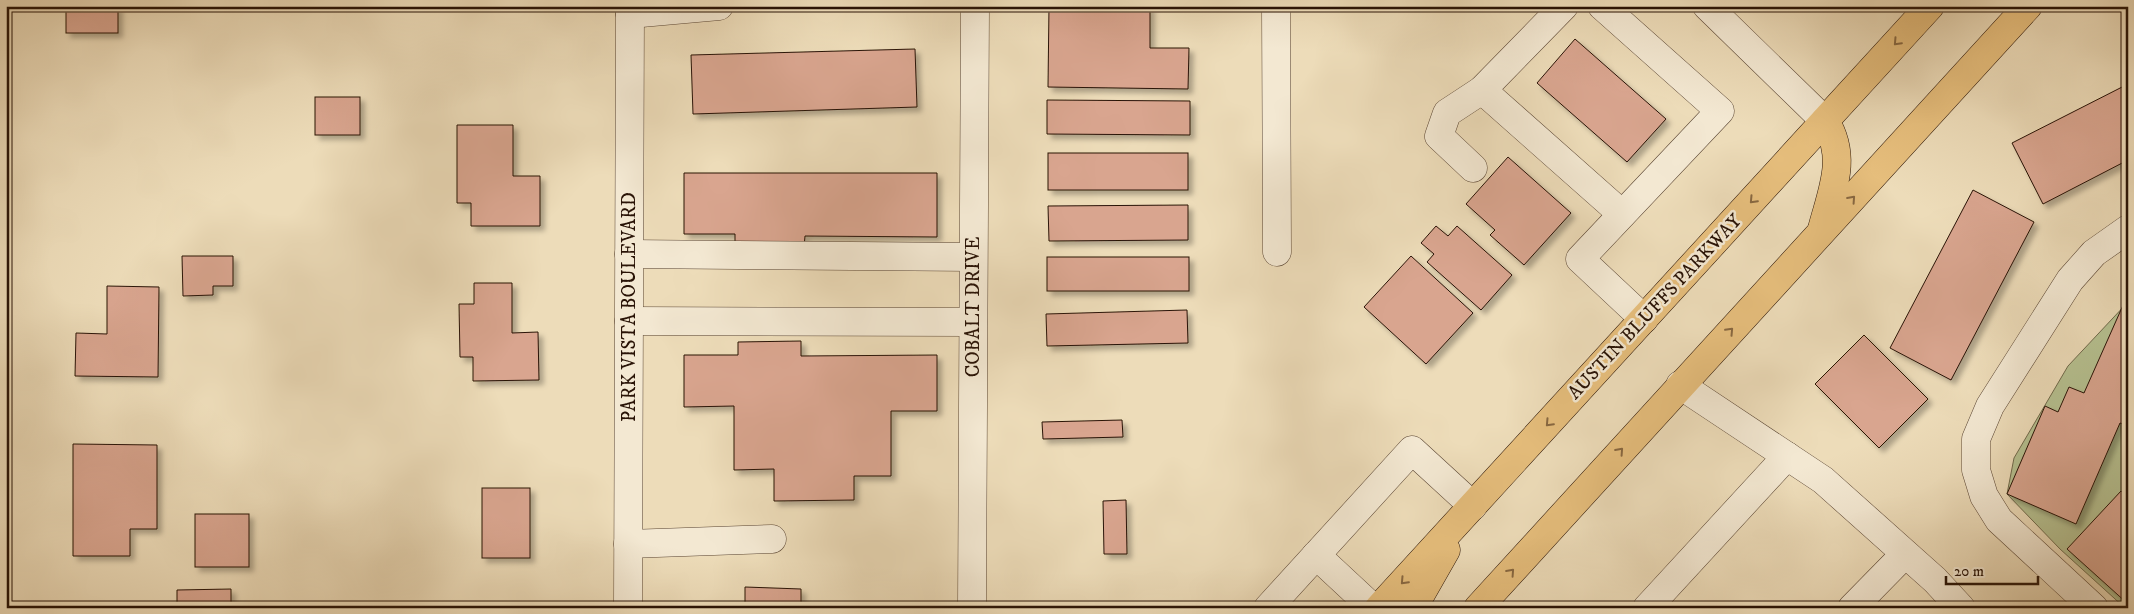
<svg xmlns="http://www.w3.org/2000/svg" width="2134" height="614" viewBox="0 0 2134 614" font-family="'IM FELL DW Pica',serif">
<defs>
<filter id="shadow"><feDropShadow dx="4.5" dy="4.5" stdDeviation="2.5" flood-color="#0004"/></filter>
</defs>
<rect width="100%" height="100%" fill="#eddcb9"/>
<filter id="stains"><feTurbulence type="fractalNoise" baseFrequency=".004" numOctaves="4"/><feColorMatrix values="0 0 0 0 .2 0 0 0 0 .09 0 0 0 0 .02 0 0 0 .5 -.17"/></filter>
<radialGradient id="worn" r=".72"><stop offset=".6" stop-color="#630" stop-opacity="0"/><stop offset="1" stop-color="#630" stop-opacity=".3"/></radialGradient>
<!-- green -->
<polygon fill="#b6c191" stroke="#706a4c" points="2128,302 2128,608 2125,608 2060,549 2007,494 2014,458 2068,366"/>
<!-- building -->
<g fill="#d9a58f" stroke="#291306" filter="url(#shadow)">
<rect x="66" y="6" width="52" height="27"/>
<polygon points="1049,6 1150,6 1150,48 1189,48 1188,89 1048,87"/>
<polygon points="1575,39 1666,119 1627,162 1537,83"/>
<polygon points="915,49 917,107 693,114 691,55"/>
<polygon points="2128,84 2128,160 2043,204 2012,143"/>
<rect x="315" y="97" width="45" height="38"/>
<polygon points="1047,100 1190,101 1190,135 1047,134"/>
<polygon points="457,125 513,125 513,176 540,176 540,226 471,226 471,203 457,203"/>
<rect x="1048" y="153" width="140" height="37"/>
<polygon points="1508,157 1571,213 1524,265 1490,235 1495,230 1466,204"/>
<polygon points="684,173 937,173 937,237 805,236 804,247 735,246 735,234 684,234"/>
<polygon points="1973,190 2034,222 1951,380 1890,348"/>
<polygon points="1188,205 1188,240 1049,241 1048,206"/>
<polygon points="1436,226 1448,236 1457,226 1512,275 1481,310 1427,262 1434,254 1421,243"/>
<polygon points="182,256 233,256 233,286 213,286 213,295 183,296"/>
<polygon points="1411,256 1473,313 1426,364 1364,307"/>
<rect x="1047" y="257" width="142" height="34"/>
<polygon points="474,283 512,283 512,333 538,332 539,380 473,381 473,357 460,357 459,304 474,304"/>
<polygon points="107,286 159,287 158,377 75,376 76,333 107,334"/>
<polygon points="2128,294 2128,426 2120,423 2076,524 2007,494 2045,406 2058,412 2069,387 2084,393"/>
<polygon points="1187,310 1188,343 1047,346 1046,314"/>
<polygon points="1864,335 1928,399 1879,448 1815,384"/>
<polygon points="801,341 801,356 937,355 937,411 891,411 891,476 854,476 854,500 774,501 774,469 734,470 734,406 684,407 684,355 738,355 738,342"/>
<polygon points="1122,420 1123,437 1043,439 1042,422"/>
<polygon points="73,444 157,445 157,529 130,529 130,556 73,556"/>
<rect x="482" y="488" width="48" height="70"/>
<polygon points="2121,491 2128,497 2128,604 2067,549"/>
<polygon points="1126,500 1127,554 1104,554 1103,501"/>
<rect x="195" y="514" width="54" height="53"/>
<polygon points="745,587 801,589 801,608 745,608"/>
<polygon points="231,589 231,608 177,608 177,590"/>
</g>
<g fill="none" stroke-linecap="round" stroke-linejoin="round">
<defs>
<g id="minor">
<polyline points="1276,6 1277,252"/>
<polyline points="1602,6 1720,111 1580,259 1644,319"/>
<polyline points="1707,6 1825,121"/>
<polyline points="630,14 719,6"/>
<polyline points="1482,90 1622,214"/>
<polyline points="1473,168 1439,136 1447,113 1482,90 1564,6"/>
<polyline points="629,254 973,257"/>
<polyline points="629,321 973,322"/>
<polyline points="1680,385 1823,480 1935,580 1961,608"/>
<polyline points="628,544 772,539"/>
<polyline points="1316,555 1373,608"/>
<polyline points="628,608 630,6"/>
<polyline points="972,608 975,6"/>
<polyline points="1268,608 1412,450 1473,506"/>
<polyline points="1647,608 1787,456"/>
<polyline points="1852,608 1905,554"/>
<polyline points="2094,608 1999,520 1984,496 1976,470 1976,439 1990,406 2070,280 2094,253 2128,229"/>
</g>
<g id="major">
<path d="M 1822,229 C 1832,191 1848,157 1825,121"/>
<polyline points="1379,608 1930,6"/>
<polyline points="1413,608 1446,550"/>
<polyline points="1478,608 2028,6"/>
</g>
</defs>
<!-- minor casing -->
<use href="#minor" stroke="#5a4533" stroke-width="29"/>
<!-- major casing -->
<use href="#major" stroke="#291306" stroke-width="29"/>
<!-- minor -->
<use href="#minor" stroke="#f3e8d2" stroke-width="28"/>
<!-- major -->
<use href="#major" stroke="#e6be7c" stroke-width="28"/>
</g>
<!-- one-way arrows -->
<defs><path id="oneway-chevron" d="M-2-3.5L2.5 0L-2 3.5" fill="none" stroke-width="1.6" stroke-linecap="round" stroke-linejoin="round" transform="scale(1.25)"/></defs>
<g stroke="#886841">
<use href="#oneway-chevron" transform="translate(1897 42) rotate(133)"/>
<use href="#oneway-chevron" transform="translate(1852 199) rotate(-48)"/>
<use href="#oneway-chevron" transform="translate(1753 200) rotate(133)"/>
<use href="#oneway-chevron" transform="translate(1730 331) rotate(-47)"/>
<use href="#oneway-chevron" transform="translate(1549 423) rotate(133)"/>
<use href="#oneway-chevron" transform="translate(1620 451) rotate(-48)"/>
<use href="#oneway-chevron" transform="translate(1511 572) rotate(-48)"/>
<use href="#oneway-chevron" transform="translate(1404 581) rotate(133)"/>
</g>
<g text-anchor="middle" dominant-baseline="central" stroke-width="5" stroke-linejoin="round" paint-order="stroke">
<!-- street labels -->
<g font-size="19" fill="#291306" stroke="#f3e8d2">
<text transform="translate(629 307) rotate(-90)">PARK VISTA BOULEVARD</text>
<text transform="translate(973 307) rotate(-90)">COBALT DRIVE</text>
<text transform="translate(1655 307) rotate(-47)">AUSTIN BLUFFS PARKWAY</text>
</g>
</g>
<!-- margin -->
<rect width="2134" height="614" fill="none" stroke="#eddcb9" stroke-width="25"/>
<rect x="8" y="8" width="2119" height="599" fill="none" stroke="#291306" stroke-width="2.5"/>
<rect x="12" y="12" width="2109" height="589" fill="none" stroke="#291306"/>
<!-- scale -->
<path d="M1946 576v8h92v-8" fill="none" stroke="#291306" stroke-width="2.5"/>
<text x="1954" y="576" font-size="15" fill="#291306" stroke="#f3e8d2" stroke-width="4" paint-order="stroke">20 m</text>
<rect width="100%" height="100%" filter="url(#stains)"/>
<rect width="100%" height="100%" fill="url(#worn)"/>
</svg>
